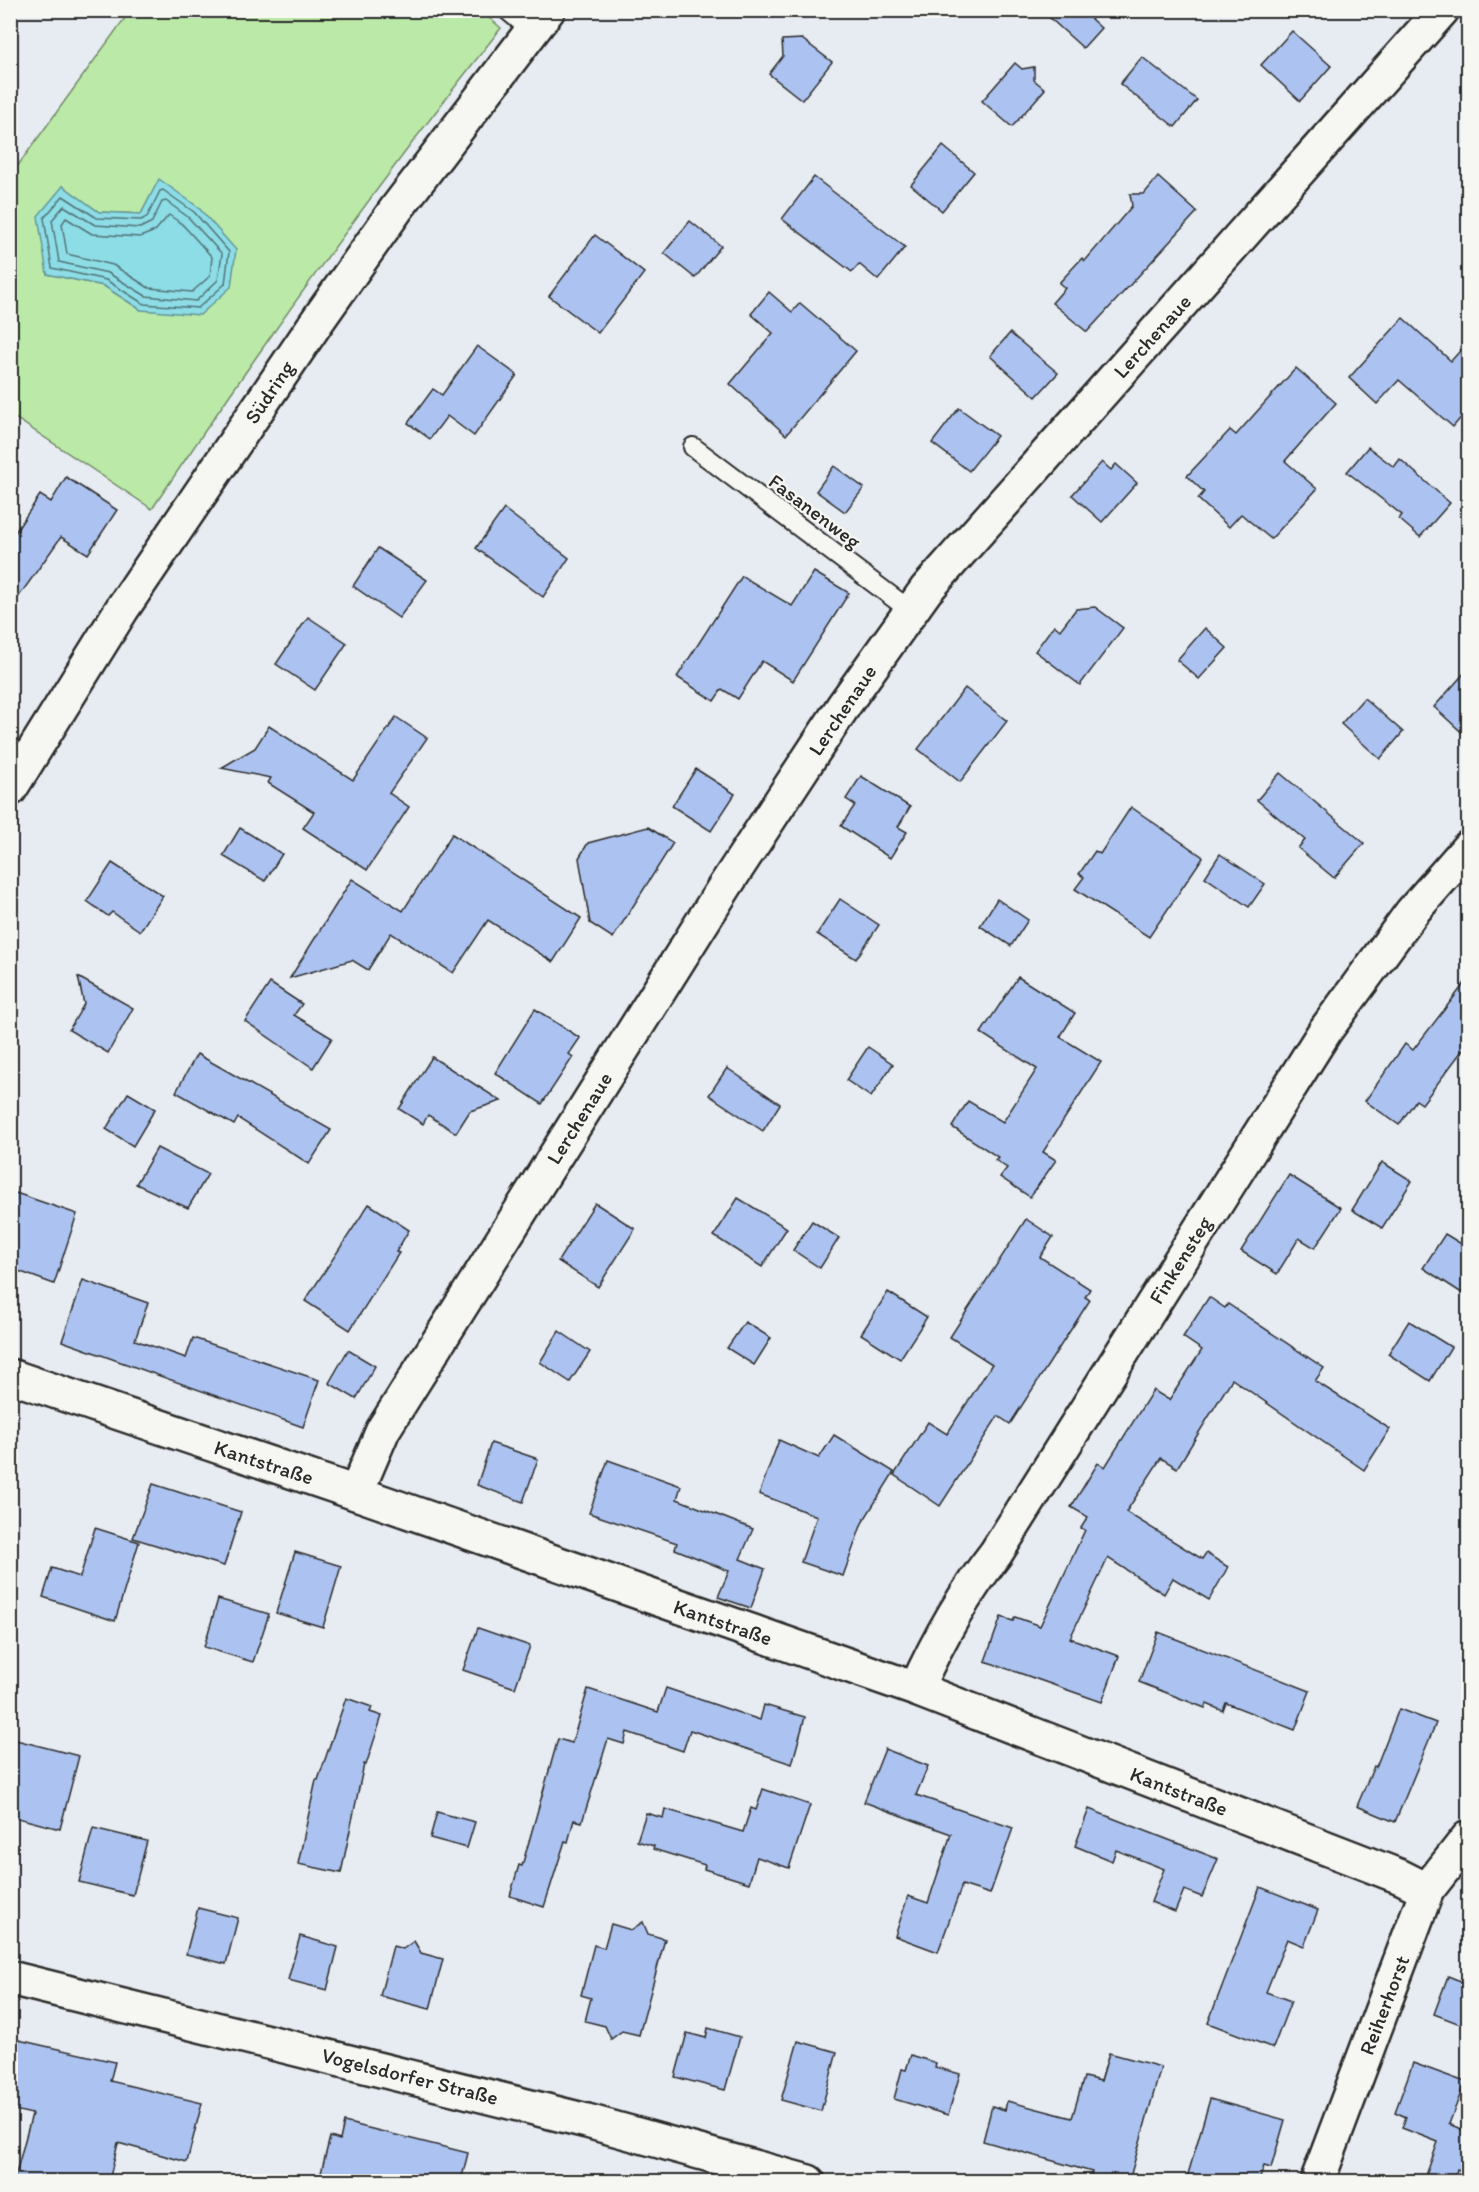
<svg xmlns="http://www.w3.org/2000/svg" width="1479" height="2192" viewBox="0 0 1479 2192" font-family="Itim,sans-serif">
<rect width="100%" height="100%" fill="#e7ecf2"/>
<filter id="ink" filterUnits="userSpaceOnUse"><feTurbulence type="fractalNoise" baseFrequency=".0167" numOctaves="2"/><feDisplacementMap in="SourceGraphic" scale="12" xChannelSelector="R" yChannelSelector="G"/><feConvolveMatrix kernelMatrix="1 2 1 2 8 2 1 2 1" color-interpolation-filters="sRGB"/></filter>
<g filter="url(#ink)">
<!-- green -->
<path fill="#bbe9a7" stroke="#738a69" stroke-width="1.5" fill-rule="evenodd" d="M 480,10 L 501,28 C 378,183 262,345 152,509 L 11,415 L 11,175 L 130,11 ZM 159,180 L 141,310 L 104,286 L 47,274 L 63,186 L 99,212 L 141,214 Z"/>
<!-- water -->
<polygon fill="#8cdde6" stroke="#65969b" stroke-width="1.5" points="159,179 198,207 236,250 231,287 200,315 141,310 104,286 47,274 38,216 63,186 99,212 141,214"/>
<g fill="none" stroke-linecap="round" stroke-linejoin="round">
<!-- shore -->
<g stroke="#527276" stroke-width="1.5">
<polygon points="163,190 194,212 229,252 225,284 198,308 144,304 106,280 52,268 44,218 63,196 97,218 141,220 147,217 160,191"/>
<polygon points="166,201 188,217 222,254 218,280 196,301 146,296 108,273 59,262 52,220 64,206 95,225 140,228 152,222 162,202"/>
<polygon points="169,215 182,224 212,257 210,276 192,292 149,288 113,265 67,254 62,224 66,218 92,234 140,237 155,231"/>
</g>
</g>
<!-- building -->
<g fill="#acc3f1" stroke="#2b2b2b" stroke-width="1.5">
<polygon points="1041,10 1081,10 1101,28 1083,48"/>
<polygon points="1292,31 1331,66 1300,101 1261,65"/>
<polygon points="802,39 832,62 802,100 769,74 783,56 782,40"/>
<polygon points="1142,57 1197,100 1175,127 1120,84"/>
<polygon points="1015,63 1022,69 1034,67 1034,80 1045,89 1012,127 982,101"/>
<polygon points="943,146 974,172 942,211 911,185"/>
<polygon points="814,177 905,247 878,280 859,264 852,272 782,219"/>
<polygon points="1158,177 1197,212 1087,332 1052,303 1065,288 1059,283 1082,258 1085,261 1132,206 1130,194 1144,194"/>
<polygon points="690,221 721,246 695,278 664,253"/>
<polygon points="595,235 644,273 598,333 549,296"/>
<polygon points="769,292 792,312 800,303 856,351 786,435 730,384 773,333 751,314"/>
<polygon points="1403,318 1451,361 1468,342 1468,409 1453,427 1399,380 1377,404 1349,378"/>
<polygon points="1010,333 1058,373 1036,397 990,356"/>
<polygon points="477,346 517,375 474,436 447,416 430,439 408,423 433,389 442,395"/>
<polygon points="1296,368 1336,403 1285,461 1317,489 1271,539 1241,514 1229,527 1198,499 1204,492 1187,476 1230,430 1236,435"/>
<polygon points="959,408 997,436 969,471 932,443"/>
<polygon points="1368,447 1394,467 1400,459 1450,503 1420,537 1399,519 1402,515 1347,472"/>
<polygon points="1102,462 1111,470 1116,464 1137,483 1102,522 1072,495"/>
<polygon points="834,466 864,488 845,512 816,491"/>
<polygon points="66,477 117,510 88,554 61,537 10,609 10,540 40,495 51,502"/>
<polygon points="504,509 569,558 543,597 476,548"/>
<polygon points="378,548 427,580 399,618 353,586"/>
<polygon points="814,572 849,593 793,681 762,661 738,699 722,689 714,701 677,677 742,576 792,606"/>
<polygon points="1095,607 1123,628 1080,685 1035,651 1054,625 1060,630 1076,609"/>
<polygon points="308,617 347,643 315,690 276,664"/>
<polygon points="1205,628 1227,648 1199,679 1177,660"/>
<polygon points="1468,669 1468,738 1434,707"/>
<polygon points="965,688 1007,721 960,782 918,749"/>
<polygon points="1364,698 1403,732 1380,759 1341,724"/>
<polygon points="396,717 427,738 389,793 409,807 367,870 303,828 314,812 268,783 271,778 221,768 255,748 269,726 353,780"/>
<polygon points="696,769 735,794 711,831 672,806"/>
<polygon points="1280,773 1364,843 1334,878 1298,848 1305,840 1257,800"/>
<polygon points="861,776 910,807 898,827 907,832 890,858 841,826 855,805 846,799"/>
<polygon points="1131,807 1203,857 1149,937 1075,889 1084,877 1079,874 1095,851 1100,854"/>
<polygon points="648,827 673,843 613,938 590,923 579,858 588,843"/>
<polygon points="240,828 282,854 265,881 223,856"/>
<polygon points="452,834 581,918 553,962 488,920 453,973 391,933 368,970 352,960 290,978 352,879 403,911"/>
<polygon points="1220,854 1265,884 1249,907 1205,877"/>
<polygon points="112,863 163,896 140,931 112,912 108,916 87,901"/>
<polygon points="840,899 879,925 856,959 817,934"/>
<polygon points="997,899 1028,920 1011,946 980,926"/>
<polygon points="78,977 133,1008 108,1053 69,1030 84,1004"/>
<polygon points="1018,977 1075,1013 1060,1037 1101,1062 1043,1152 1056,1160 1030,1197 1000,1177 1007,1168 995,1160 998,1157 952,1127 968,1101 1003,1122 1037,1069 981,1033"/>
<polygon points="1468,979 1468,1043 1422,1104 1416,1100 1399,1125 1365,1101 1405,1044 1413,1050"/>
<polygon points="270,983 302,1004 294,1015 332,1038 313,1068 245,1021"/>
<polygon points="535,1009 580,1038 569,1054 573,1057 542,1104 495,1073"/>
<polygon points="868,1047 893,1064 871,1097 846,1080"/>
<polygon points="197,1054 331,1130 309,1164 238,1118 234,1125 176,1092"/>
<polygon points="432,1057 501,1101 470,1111 456,1133 428,1115 423,1124 399,1109"/>
<polygon points="727,1068 780,1104 763,1131 709,1095"/>
<polygon points="128,1093 155,1109 133,1146 106,1129"/>
<polygon points="157,1148 208,1174 188,1208 136,1184"/>
<polygon points="1382,1162 1412,1181 1382,1228 1352,1210"/>
<polygon points="1289,1175 1341,1208 1315,1248 1299,1238 1277,1274 1241,1251"/>
<polygon points="10,1191 77,1214 54,1284 10,1268"/>
<polygon points="738,1198 787,1228 762,1267 714,1236"/>
<polygon points="595,1203 635,1229 598,1287 558,1261"/>
<polygon points="369,1204 409,1230 396,1252 399,1253 350,1330 305,1301"/>
<polygon points="1026,1219 1053,1237 1040,1257 1090,1289 1085,1297 1090,1300 1010,1424 998,1416 940,1506 894,1475 928,1422 947,1434 992,1364 950,1337"/>
<polygon points="812,1221 839,1238 820,1268 793,1250"/>
<polygon points="1445,1234 1468,1248 1468,1297 1423,1268"/>
<polygon points="83,1280 148,1303 135,1340 186,1358 193,1338 319,1380 303,1427 62,1341"/>
<polygon points="888,1292 927,1317 900,1359 861,1334"/>
<polygon points="1209,1297 1225,1308 1228,1304 1324,1368 1315,1381 1390,1429 1364,1470 1232,1379 1177,1468 1161,1458 1126,1512 1202,1559 1206,1553 1228,1567 1209,1600 1173,1578 1164,1594 1108,1558 1070,1638 1119,1656 1102,1702 985,1661 1001,1617 1013,1621 1015,1617 1040,1626 1085,1530 1081,1528 1088,1517 1071,1507 1098,1463 1105,1467 1153,1390 1169,1400 1202,1350 1183,1337"/>
<polygon points="1409,1321 1451,1347 1430,1381 1388,1354"/>
<polygon points="745,1322 771,1338 754,1365 727,1348"/>
<polygon points="559,1331 590,1352 570,1382 540,1362"/>
<polygon points="348,1350 375,1366 356,1399 329,1383"/>
<polygon points="834,1435 894,1472 862,1523 843,1576 801,1562 817,1516 759,1494 779,1440 819,1458"/>
<polygon points="491,1443 538,1459 523,1502 477,1485"/>
<polygon points="608,1460 681,1486 677,1499 753,1529 740,1559 765,1569 751,1608 718,1597 729,1571 675,1549 677,1543 589,1513"/>
<polygon points="153,1484 241,1512 224,1566 133,1538"/>
<polygon points="95,1528 139,1542 115,1621 43,1597 52,1568 80,1577"/>
<polygon points="295,1552 341,1566 323,1627 276,1613"/>
<polygon points="218,1599 269,1614 253,1662 204,1647"/>
<polygon points="478,1628 530,1646 515,1688 463,1670"/>
<polygon points="1158,1632 1310,1691 1295,1730 1226,1703 1223,1711 1207,1704 1205,1708 1139,1682"/>
<polygon points="666,1688 760,1720 764,1705 805,1717 792,1764 690,1730 683,1751 627,1732 624,1744 608,1739 582,1822 574,1820 568,1842 565,1841 544,1907 510,1896 519,1865 522,1866 558,1739 572,1743 588,1689 658,1712"/>
<polygon points="346,1698 372,1707 370,1712 382,1716 366,1765 364,1764 341,1873 298,1864 316,1780 318,1780"/>
<polygon points="1399,1709 1436,1723 1395,1822 1357,1806 1374,1766 1376,1767"/>
<polygon points="16,1740 79,1756 60,1829 10,1816 10,1761"/>
<polygon points="885,1749 928,1766 916,1795 1013,1828 990,1894 962,1885 938,1952 895,1936 908,1896 928,1903 951,1834 864,1802"/>
<polygon points="763,1789 810,1805 789,1868 757,1857 749,1883 704,1869 705,1865 653,1849 654,1846 637,1841 646,1813 663,1818 665,1809 743,1832 751,1808 756,1810"/>
<polygon points="1089,1809 1218,1859 1202,1897 1184,1890 1175,1912 1151,1902 1164,1869 1116,1850 1112,1861 1075,1846"/>
<polygon points="437,1812 475,1822 467,1848 430,1838"/>
<polygon points="93,1828 147,1841 133,1895 79,1882"/>
<polygon points="1260,1887 1318,1910 1304,1946 1287,1939 1266,1992 1291,2001 1273,2048 1208,2023"/>
<polygon points="198,1908 238,1918 226,1964 186,1954"/>
<polygon points="643,1922 648,1934 665,1939 639,2035 622,2031 611,2039 605,2026 585,2021 591,1998 581,1995 594,1945 604,1948 611,1924 631,1930"/>
<polygon points="300,1936 338,1947 327,1990 288,1980"/>
<polygon points="414,1941 421,1953 443,1959 430,2009 380,1996 393,1946 403,1949"/>
<polygon points="1448,1976 1468,1984 1468,2027 1434,2014"/>
<polygon points="708,2028 740,2037 725,2090 675,2077 687,2033 706,2038"/>
<polygon points="10,2038 115,2062 110,2081 202,2103 187,2162 118,2143 109,2181 14,2181 32,2114 10,2109"/>
<polygon points="798,2041 837,2052 821,2111 781,2100"/>
<polygon points="1109,2053 1161,2067 1129,2181 1089,2181 1092,2172 983,2141 992,2106 1005,2110 1007,2101 1072,2118 1084,2077 1101,2081"/>
<polygon points="911,2055 936,2063 935,2067 960,2074 948,2115 894,2099 902,2069 906,2070"/>
<polygon points="1413,2063 1465,2082 1449,2124 1468,2132 1468,2173 1457,2169 1454,2181 1424,2181 1438,2142 1402,2128 1406,2117 1395,2112"/>
<polygon points="1210,2099 1285,2120 1271,2168 1264,2166 1259,2181 1186,2181"/>
<polygon points="344,2122 468,2153 461,2181 319,2181 330,2137 340,2140"/>
</g>
<g fill="none" stroke-linecap="round" stroke-linejoin="round">
<defs>
<g id="lane">
<polyline points="507,10 531,30"/>
<polyline points="693,447 911,611"/>
</g>
<g id="street">
<polyline points="10,789 122,609 318,320 397,208 548,10"/>
<polyline points="10,1376 356,1493 916,1689 1401,1877 1427,1890"/>
<polyline points="356,1493 383,1430 725,886 844,705 926,590 1442,10"/>
<path d="M 916,1689 C 938,1640 963,1595 996,1553 L 1325,1031 L 1412,912 L 1468,848"/>
<polyline points="10,1978 587,2121 808,2182"/>
<polyline points="1317,2182 1427,1890 1468,1838"/>
</g>
</defs>
<!-- lane casing -->
<use href="#lane" stroke="#2b2b2b" stroke-width="22"/>
<!-- street casing -->
<use href="#street" stroke="#2b2b2b" stroke-width="38"/>
<!-- lane -->
<use href="#lane" stroke="#f6f6f2" stroke-width="18"/>
<!-- street -->
<use href="#street" stroke="#f6f6f2" stroke-width="33"/>
</g>
</g>
<g text-anchor="middle" dominant-baseline="central" stroke-width="4.5" stroke-linejoin="round" paint-order="stroke">
<!-- street labels -->
<g font-size="21" fill="#2b2b2b" stroke="#f6f6f2">
<text transform="translate(1152 336) rotate(-48)">Lerchenaue</text>
<text transform="translate(269 392) rotate(-56)">Südring</text>
<text transform="translate(815 511) rotate(37)">Fasanenweg</text>
<text transform="translate(842 710) rotate(-56)">Lerchenaue</text>
<text transform="translate(579 1118) rotate(-58)">Lerchenaue</text>
<text transform="translate(1180 1260) rotate(-58)">Finkensteg</text>
<text transform="translate(264 1462) rotate(18)">Kantstraße</text>
<text transform="translate(723 1622) rotate(19)">Kantstraße</text>
<text transform="translate(1179 1791) rotate(21)">Kantstraße</text>
<text transform="translate(1384 2005) rotate(-69)">Reiherhorst</text>
<text transform="translate(410 2076) rotate(14)">Vogelsdorfer Straße</text>
</g>
</g>
<!-- margin -->
<rect width="1479" height="2192" fill="none" stroke="#f6f6f2" stroke-width="36"/>
<rect x="18" y="18" width="1443" height="2156" fill="none" stroke="#2b2b2b" stroke-width="2" filter="url(#ink)"/>
</svg>
